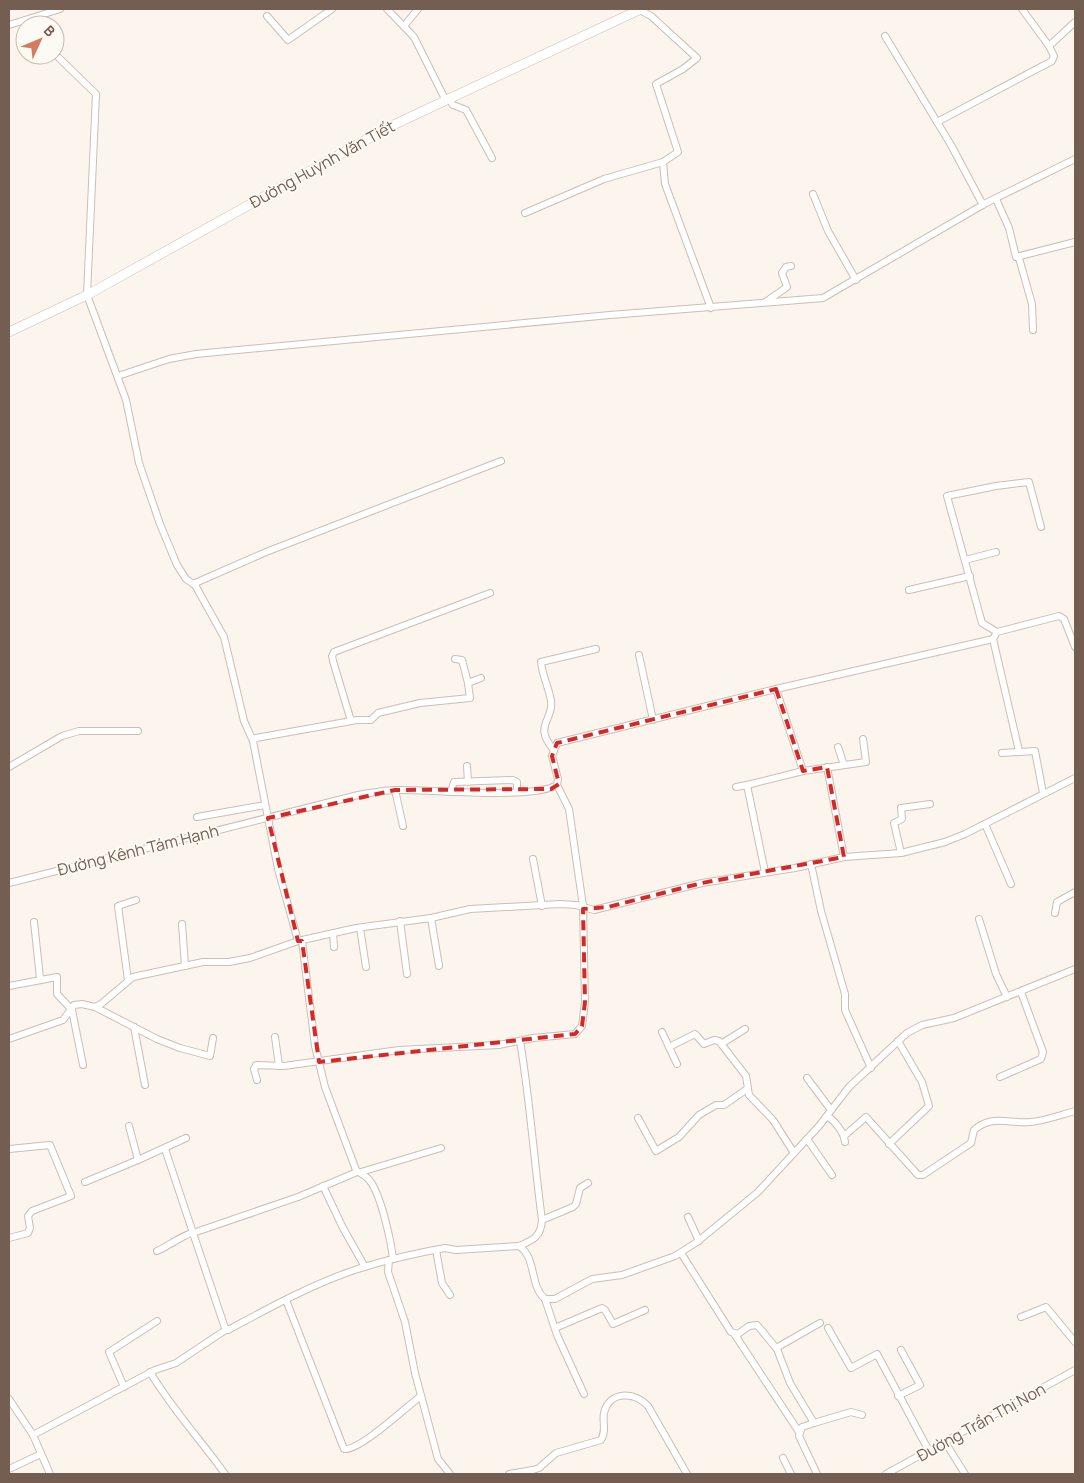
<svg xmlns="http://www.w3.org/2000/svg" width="1084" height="1483" viewBox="0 0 1084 1483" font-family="Manrope,sans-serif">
<rect width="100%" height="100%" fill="#fbf5ed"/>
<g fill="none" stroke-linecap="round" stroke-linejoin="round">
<defs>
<g id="street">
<polyline points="387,9 414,37 445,99"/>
<polyline points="1022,9 1049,46 1075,22"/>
<polyline points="640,10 651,16 697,58 683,69 656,84 678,152 663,162 665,184 711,308"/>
<polyline points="267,16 288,40 332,9"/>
<polyline points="9,25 60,9"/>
<polyline points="404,26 418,9"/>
<polyline points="885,36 951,145 983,205"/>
<polyline points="59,58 96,94 87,295 126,400 139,463 160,524 177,565 186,579 195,585 224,637 244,721 253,741"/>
<polyline points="448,98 453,105 466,110 492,158"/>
<polyline points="937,122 1052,61 1054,56 1049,46"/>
<polyline points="813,194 828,231 856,280"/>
<polyline points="996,199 1009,228 1016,257 1075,242"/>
<polyline points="525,213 604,179 663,162"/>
<polyline points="1019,258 1032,304 1033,330"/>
<polyline points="767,301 787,287 782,273 786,267 791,266"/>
<polyline points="118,376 169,359 196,354 610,315 823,298 986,203 1075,159"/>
<polyline points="965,560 996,552"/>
<polyline points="193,584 266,552 501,461"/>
<polyline points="909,590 970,576"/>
<polyline points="997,632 982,623 947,496 996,486 1029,482 1041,527"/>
<polyline points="993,639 1019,751"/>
<polyline points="639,655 653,720"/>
<polyline points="455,659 462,660 468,683"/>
<polyline points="776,689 803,771"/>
<polyline points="351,721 333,661 332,656 334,652 490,593"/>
<polyline points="838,747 844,765"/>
<path d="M 553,749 C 533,725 554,720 551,701 C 549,688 542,675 541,662 L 596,649"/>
<polyline points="1002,753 1035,751 1043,793"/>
<polyline points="467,766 468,782"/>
<polyline points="9,767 62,736 79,731 138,731"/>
<polyline points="827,767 844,857"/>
<polyline points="747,785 803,771 866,762 863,739"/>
<polyline points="736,787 747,785 765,872"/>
<polyline points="395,790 403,826"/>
<polyline points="451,792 454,782 513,780 517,782 517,792"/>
<polyline points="197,817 265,805"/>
<polyline points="985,824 1011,884"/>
<polyline points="901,853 894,823 902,819 901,808 930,804"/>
<polyline points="533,859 542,906"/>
<polyline points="811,864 821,911 845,994 845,1010 871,1068"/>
<path d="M 9,883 L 358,795 C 371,793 384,790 396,790 C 431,789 531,800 557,785 L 558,779 L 552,756 L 557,743 L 776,689 L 993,639 L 997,632 L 1059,616 L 1064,619 L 1075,647"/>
<polyline points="1055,913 1057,902 1075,892"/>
<polyline points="431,918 439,966"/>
<polyline points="979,919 996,974 1007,997"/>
<polyline points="400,921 407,974"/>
<polyline points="34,922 40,978"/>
<polyline points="182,924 185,966"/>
<polyline points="360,928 366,967"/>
<polyline points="333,933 334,947"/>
<polyline points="298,941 278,869 253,741 256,738 357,720 371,720 378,713 420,703 470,698 468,683 481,678"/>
<path d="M 302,941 L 315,1046 L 325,1087 L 356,1170 C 360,1174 366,1175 370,1181 C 381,1195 391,1241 393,1259"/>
<polyline points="128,980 118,906 136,900"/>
<polyline points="9,986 57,977 57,994 72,1010 83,1065"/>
<polyline points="95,1007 157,1039 180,1048 210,1056 213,1038"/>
<polyline points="134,1027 145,1085"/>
<polyline points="662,1032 677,1064"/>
<polyline points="275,1037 279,1066"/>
<polyline points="9,1039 63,1020 74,1005 82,1004 95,1007 101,1004 133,977 203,962 229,962 250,958 298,941 356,928 431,918 470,909 560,904 576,905 594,910 702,883 795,868 844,857 901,853 945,842 965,834 1075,778"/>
<polyline points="721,1044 745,1029"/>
<polyline points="669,1047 695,1034 704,1044 714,1040 719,1041 746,1076 749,1095 773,1120 794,1153"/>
<polyline points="1000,1077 1041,1059 1043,1052 1021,992"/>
<polyline points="807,1078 831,1110"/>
<polyline points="257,1080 254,1069 256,1065 284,1066 399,1050 499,1045 533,1038 575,1034 582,1026 585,1002 583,906 569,809 557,785"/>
<path d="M 827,1116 C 835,1121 844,1132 845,1142"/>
<polyline points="638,1118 656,1151 679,1137 699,1115 716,1105 724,1105 747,1089"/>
<path d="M 844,1136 L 866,1117 L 918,1175 L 923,1175 L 971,1143 L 974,1130 C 992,1114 1008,1124 1030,1122 C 1045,1121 1060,1115 1075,1111"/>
<polyline points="807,1139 832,1175"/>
<polyline points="889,1144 929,1106 922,1082 898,1041"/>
<polyline points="9,1149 50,1145 71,1196 32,1211 28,1216 30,1228 28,1233 9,1238"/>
<polyline points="165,1149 193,1233 298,1197 357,1172"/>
<polyline points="138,1160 186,1138"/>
<polyline points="361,1172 441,1148"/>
<polyline points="85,1182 138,1160 129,1126"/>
<polyline points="323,1186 343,1228 365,1267"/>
<polyline points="688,1217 699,1241"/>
<polyline points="542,1220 573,1207 576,1204 580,1188 588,1183"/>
<path d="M 519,1246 C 533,1240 541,1237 542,1220 C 534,1161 530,1100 520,1041"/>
<polyline points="436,1250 442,1283 450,1295"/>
<path d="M 157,1251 C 165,1248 188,1232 193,1233 L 225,1328 L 228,1330 C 267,1309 307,1287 349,1272 C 380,1261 412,1254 445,1248 L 456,1250 L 519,1246 C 537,1258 529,1285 545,1299 L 555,1299 L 592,1279 L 622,1275 L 675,1256 L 697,1242 L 758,1192 L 819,1126 L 849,1087 L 907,1033 L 922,1025 L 954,1018 L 1075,969"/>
<polyline points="681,1253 731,1332 738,1334 749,1326 757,1325 777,1349 790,1383 814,1423 802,1427 799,1436 817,1474"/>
<polyline points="389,1260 388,1272 405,1322 415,1373 438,1459 450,1474"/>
<polyline points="545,1299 557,1335 584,1394"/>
<path d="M 286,1300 L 344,1449 C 360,1451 407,1406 421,1396"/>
<polyline points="1021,1317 1046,1307 1075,1342"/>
<polyline points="555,1328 602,1308 605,1310 613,1324 645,1310"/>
<polyline points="828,1328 851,1368 877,1354 929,1451"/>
<polyline points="735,1335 799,1432"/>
<polyline points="776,1348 820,1323"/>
<path d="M 150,1372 C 172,1409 200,1439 225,1474"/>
<polyline points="124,1387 109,1352 157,1321"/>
<polyline points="898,1396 920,1385 901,1350"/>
<polyline points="9,1399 33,1435 50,1474"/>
<polyline points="814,1423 851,1412 862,1415"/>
<polyline points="33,1435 155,1370 176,1363 227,1329"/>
<polyline points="945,1442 965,1474"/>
<polyline points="783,1458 791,1474"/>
<polyline points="9,1469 41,1454"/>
<path d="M 509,1474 L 533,1470 L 539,1468 L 556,1453 L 601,1440 C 607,1430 602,1423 604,1413 C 609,1391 634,1391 648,1406 L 687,1474"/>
<polyline points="886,1474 1075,1370"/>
</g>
<polyline id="secondary" points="9,332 87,295 389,127 641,9"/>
</defs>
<!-- street casing -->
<use href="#street" stroke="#ccbeb4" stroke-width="8"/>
<!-- secondary casing -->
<use href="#secondary" stroke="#cebeb2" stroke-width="10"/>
<!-- street -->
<use href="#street" stroke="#fff" stroke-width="6"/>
<!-- secondary -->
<use href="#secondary" stroke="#fff" stroke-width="9"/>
</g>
<!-- marked area -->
<path fill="none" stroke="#d62828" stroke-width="4" stroke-dasharray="10 6" stroke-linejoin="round" d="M 776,689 L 803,771 L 827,767 L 844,857 L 702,883 L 608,907 L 583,909 L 585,1002 L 582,1026 L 575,1034 L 319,1062 L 302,941 L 298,941 L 268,818 L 395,790 L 551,789 L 559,784 L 552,756 L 557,743 Z"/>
<g text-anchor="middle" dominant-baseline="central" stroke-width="4" stroke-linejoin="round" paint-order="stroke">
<!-- street labels -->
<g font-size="16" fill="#745e52" stroke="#fdf9f3">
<text transform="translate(322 164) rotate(-29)">Đường Huỳnh Văn Tiết</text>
<text transform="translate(138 850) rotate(-14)">Đường Kênh Tám Hạnh</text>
<text transform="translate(981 1422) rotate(-29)">Đường Trần Thị Non</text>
</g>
</g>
<!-- border -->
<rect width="1084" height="1483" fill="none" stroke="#745e52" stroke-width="20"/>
<!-- north arrow -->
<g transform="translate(40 40) rotate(46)"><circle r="24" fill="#fdf9f3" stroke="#c6bbb3"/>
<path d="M0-4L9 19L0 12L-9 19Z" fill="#d57b62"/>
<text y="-8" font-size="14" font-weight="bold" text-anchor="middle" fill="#745e52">B</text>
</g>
</svg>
